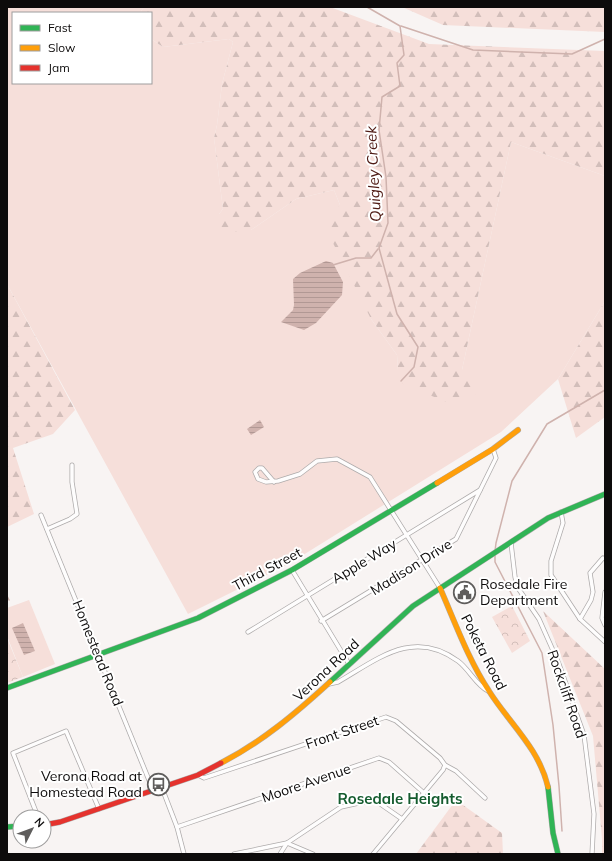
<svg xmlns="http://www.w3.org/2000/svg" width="612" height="861" viewBox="0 0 612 861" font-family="Mulish,sans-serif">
<defs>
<pattern id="forest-firs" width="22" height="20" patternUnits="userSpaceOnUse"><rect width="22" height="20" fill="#f6dfda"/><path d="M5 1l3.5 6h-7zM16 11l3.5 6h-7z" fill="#d2beba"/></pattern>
<pattern id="park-crowns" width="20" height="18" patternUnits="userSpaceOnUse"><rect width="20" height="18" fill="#f6dfda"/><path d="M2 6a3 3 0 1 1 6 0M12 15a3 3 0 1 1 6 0" fill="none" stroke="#d2beba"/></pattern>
<pattern id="water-rules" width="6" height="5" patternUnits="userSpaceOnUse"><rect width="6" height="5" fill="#cfb2ad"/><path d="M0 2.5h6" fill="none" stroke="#b19894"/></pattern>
</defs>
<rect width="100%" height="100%" fill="#f8f4f3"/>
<!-- green -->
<g fill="#f6dfda">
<polygon points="7,7 144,7 140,13 13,13 13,83 151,83 151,39 163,47 229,39 233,42 222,84 217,125 214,138 223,209 219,214 225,230 251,230 296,199 334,190 340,205 371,319 397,355 398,370 462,370 511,142 605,176 605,301 558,379 501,432 287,565 188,614 7,284"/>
<polygon points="29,600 55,664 23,677 7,636 7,608"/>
</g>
<!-- forest -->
<g fill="url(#forest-firs)">
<polygon points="144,7 330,7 429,44 605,51 605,176 511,142 462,370 476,394 456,406 403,384 398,370 397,355 371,319 323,223 340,205 334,190 296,199 251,230 233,232 222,230 218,227 219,214 223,209 214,138 217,125 222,84 233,42 229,39 163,47 151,39 151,13 140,13"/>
<polygon points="402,7 605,7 605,32 443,25"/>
<polygon points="7,284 75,410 53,434 13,448 34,514 7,527"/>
<polygon points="605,301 605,417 576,438 558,379"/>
<polygon points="543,611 605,669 605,854 602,854 602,839 593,736"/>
<polygon points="456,800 502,833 503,854 416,854"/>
</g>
<!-- park -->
<g fill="url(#park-crowns)">
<polygon points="512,606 530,641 512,653 492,617"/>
<polygon points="7,638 23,677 7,683"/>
</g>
<!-- water -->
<g fill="url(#water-rules)">
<polygon points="326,261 333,263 343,282 342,295 316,323 304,330 281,322 293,310 294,305 293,279 300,273"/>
<polygon points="260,420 264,427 251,435 247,429"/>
<polygon points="23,623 35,651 24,655 12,628"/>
</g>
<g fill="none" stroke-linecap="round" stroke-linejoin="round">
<!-- stream -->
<g stroke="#cfb2ad" stroke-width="1.5">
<polyline points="367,7 400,26 404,55 397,63 400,86 382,97 379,130 386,177 388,223 379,248 397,314 418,347 414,367 401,381"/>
<polyline points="401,26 473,50 572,54 605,39"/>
<polyline points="333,265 356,258 371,258 378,249"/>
<polyline points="495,551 496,543 512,481 547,424 605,390"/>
<polyline points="495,555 495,562 542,653 553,725 559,786 562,831"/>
<polyline points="7,596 9,600"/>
</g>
<defs>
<g id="street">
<polyline points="274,482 262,468 259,468 255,472 258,479 266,482 278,481 300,474 317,461 337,459 370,477 440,588"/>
<polyline points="561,512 563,523 551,561 551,575 580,619 605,642"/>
<polyline points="41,515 153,790"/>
<polyline points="47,529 70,519 77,514 72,482 72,465"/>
<polyline points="511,543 515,577 518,588 539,619 559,664 584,735 594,814 592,854"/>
<polyline points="292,570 349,664"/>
<polyline points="605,592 602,618 605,625"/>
<polyline points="580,619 591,600 593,592 590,573 603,558"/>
<polyline points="321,621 456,539 496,458 493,449"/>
<polyline points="248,632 480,490"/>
<path d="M 329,684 L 338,682 C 378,659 413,628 458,661 C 469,669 476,685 488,691"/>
<polyline points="198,775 204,778 386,717 396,721 440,758 445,765 456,771 485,798"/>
<polyline points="162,788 177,827 184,854"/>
<polyline points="38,817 13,753 66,731 99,809"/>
<polyline points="177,827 379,758 389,762 424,793"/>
<polyline points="234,854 287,843 313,854"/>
<polyline points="280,854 287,843 341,807 368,801 376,801 402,819"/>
<polyline points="373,854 443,770 445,765"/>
</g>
<g id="fast">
<polyline points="330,682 413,606 548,518 605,494"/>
<polyline points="7,688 198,618 292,570 437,483"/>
<polyline points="548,787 553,833 558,854"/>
<polyline points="7,827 20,826"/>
</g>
<g id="slow">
<polyline points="437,483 493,449 518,430"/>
<path d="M 440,588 C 455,622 468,659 489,691 C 509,723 539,748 548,787"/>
<path d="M 221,763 C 262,742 296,713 330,682"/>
</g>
<polyline id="jam" points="44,825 60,822 198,775 221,763"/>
</defs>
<!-- street casing -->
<use href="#street" stroke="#aeabab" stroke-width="5"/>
<!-- fast casing -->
<use href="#fast" stroke="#aeabab" stroke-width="6"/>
<!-- slow casing -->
<use href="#slow" stroke="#aeabab" stroke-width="6"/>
<!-- jam casing -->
<use href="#jam" stroke="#aeabab" stroke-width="6"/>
<!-- street -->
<use href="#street" stroke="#fefdfd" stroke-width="3.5"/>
<!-- fast -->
<use href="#fast" stroke="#30b455" stroke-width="5"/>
<!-- slow -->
<use href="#slow" stroke="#ff9f0a" stroke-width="5"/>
<!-- jam -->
<use href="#jam" stroke="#e5322d" stroke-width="5"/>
</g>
<!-- icons -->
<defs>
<symbol id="civic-ring" viewBox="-11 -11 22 22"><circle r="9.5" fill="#fff" stroke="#5f5d5c" stroke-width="1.5"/><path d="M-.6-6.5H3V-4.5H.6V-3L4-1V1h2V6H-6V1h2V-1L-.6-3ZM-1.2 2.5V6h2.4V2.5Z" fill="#5f5d5c"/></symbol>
<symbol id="bus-ring" viewBox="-11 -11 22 22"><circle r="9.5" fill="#fff" stroke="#5f5d5c" stroke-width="1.5"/><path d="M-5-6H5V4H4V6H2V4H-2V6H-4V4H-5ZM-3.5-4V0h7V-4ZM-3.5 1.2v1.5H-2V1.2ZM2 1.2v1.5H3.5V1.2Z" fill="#5f5d5c"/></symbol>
</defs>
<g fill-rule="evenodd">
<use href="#civic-ring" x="452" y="580" width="25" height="25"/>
<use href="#bus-ring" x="146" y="772" width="25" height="25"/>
</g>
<g text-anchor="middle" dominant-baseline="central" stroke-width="4" stroke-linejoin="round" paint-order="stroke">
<!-- street labels -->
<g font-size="14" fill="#0d0b0b" stroke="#fff">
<text transform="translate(364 561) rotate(-31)">Apple Way</text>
<text transform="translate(411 567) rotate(-32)">Madison Drive</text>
<text transform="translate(267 569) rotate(-28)">Third Street</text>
<text transform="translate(484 652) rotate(63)">Poketa Road</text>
<text transform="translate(98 653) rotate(68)">Homestead Road</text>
<text transform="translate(326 670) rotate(-43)">Verona Road</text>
<text transform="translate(567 694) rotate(71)">Rockcliff Road</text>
<text transform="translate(342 732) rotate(-19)">Front Street</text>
<text transform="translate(306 783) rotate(-19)">Moore Avenue</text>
</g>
<!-- poi labels -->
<g font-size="14" fill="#0d0b0b" stroke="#fff" text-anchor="start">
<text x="480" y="584">Rosedale Fire<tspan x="480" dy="16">Department</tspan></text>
<text x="142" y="776" text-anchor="end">Verona Road at<tspan x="142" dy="16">Homestead Road</tspan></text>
</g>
<!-- water labels -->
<g font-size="15" font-style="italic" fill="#4f1b14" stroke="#fff">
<text transform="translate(373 174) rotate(-93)">Quigley Creek</text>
</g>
<!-- neighbourhood labels -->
<g font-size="15" font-weight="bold" fill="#155c2f" stroke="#fff">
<text x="400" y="798">Rosedale Heights</text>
</g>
</g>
<!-- border -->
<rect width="612" height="861" fill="none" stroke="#0d0b0b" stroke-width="16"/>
<!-- legend -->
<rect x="12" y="12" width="140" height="72" fill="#ffffff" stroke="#9e9d9d"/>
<rect x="20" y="25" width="20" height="6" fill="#30b455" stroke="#9e9d9d"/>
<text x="48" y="32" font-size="12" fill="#0d0b0b">Fast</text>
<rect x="20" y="45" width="20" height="6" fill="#ff9f0a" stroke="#9e9d9d"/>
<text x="48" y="52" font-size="12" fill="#0d0b0b">Slow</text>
<rect x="20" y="65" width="20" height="6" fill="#e5322d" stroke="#9e9d9d"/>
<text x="48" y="72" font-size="12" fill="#0d0b0b">Jam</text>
<!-- north arrow -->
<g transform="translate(32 829) rotate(48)"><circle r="19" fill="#ffffff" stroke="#9e9d9d"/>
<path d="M0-3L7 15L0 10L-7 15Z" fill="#5f5d5c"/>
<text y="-6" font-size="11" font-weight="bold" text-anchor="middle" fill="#0d0b0b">N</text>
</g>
</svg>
